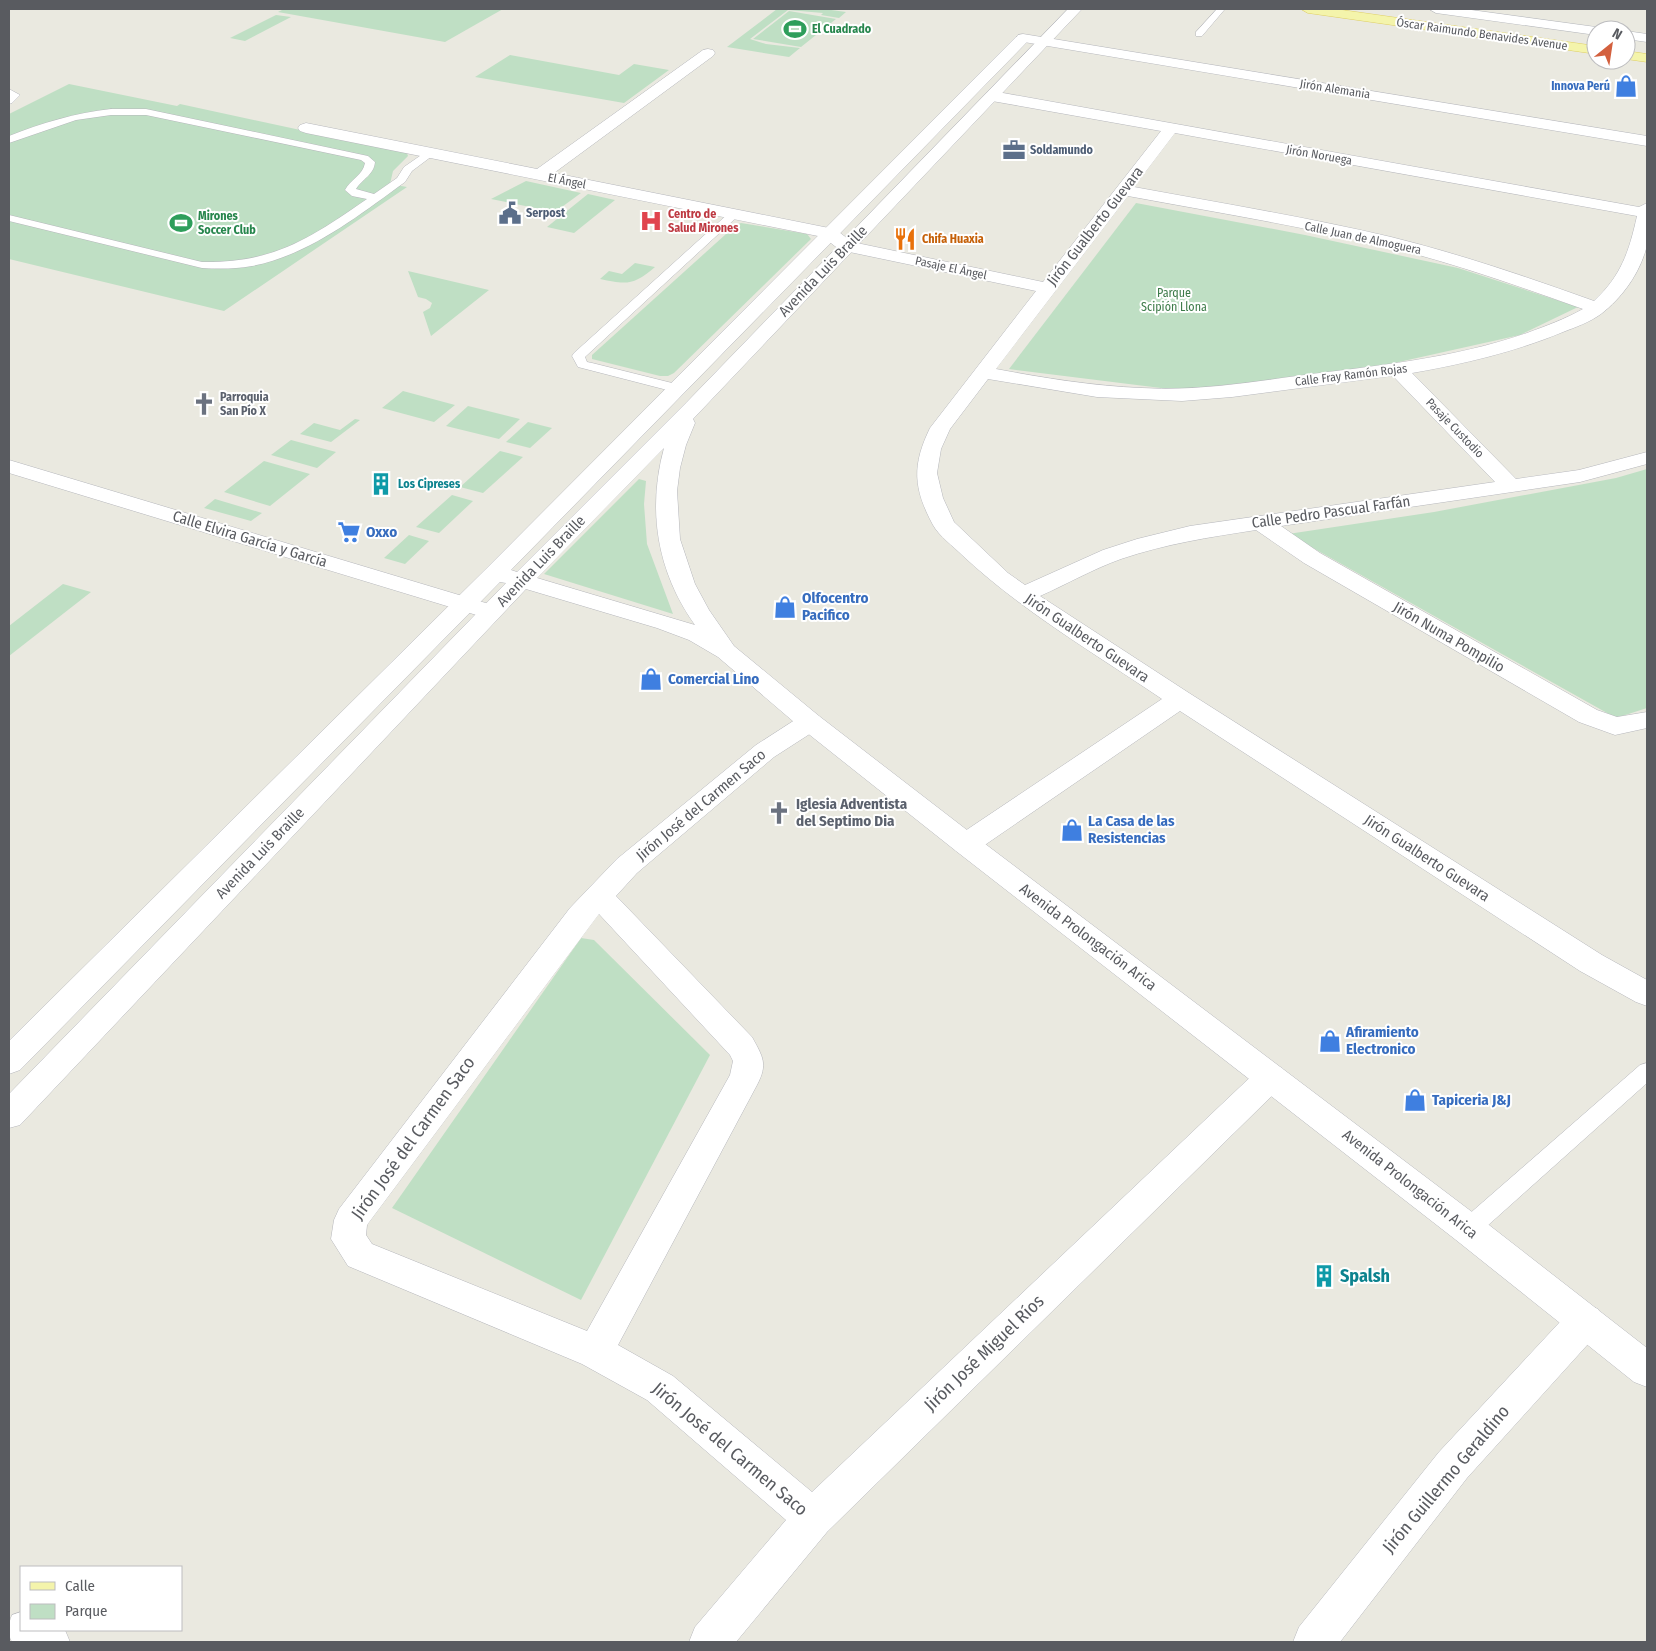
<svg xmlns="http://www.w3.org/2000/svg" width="1656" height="1651" viewBox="0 0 1656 1651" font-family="'Fira Sans Condensed',sans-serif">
<rect width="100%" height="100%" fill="#eae9e0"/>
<!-- green -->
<g fill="#bfdfc4">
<polygon points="284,9 503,9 445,42 278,12"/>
<polygon points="777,9 824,9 846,12 839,18 821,15 823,13 788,10 750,39 766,44 800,48 789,57 727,47"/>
<polygon points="789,11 836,19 801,47 753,39"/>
<polygon points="276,15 291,17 245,41 230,38"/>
<polygon points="510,55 619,75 634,64 669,70 624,103 475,77"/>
<polygon points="69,84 177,106 180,104 407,153 408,156 393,171 390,184 407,187 224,311 9,259 9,114"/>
<polygon points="526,181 581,193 555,212 491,199"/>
<polygon points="588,194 615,200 574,233 547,227"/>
<polygon points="1136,203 1305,235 1458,268 1578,307 1520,335 1354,372 1177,390 1009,369"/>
<polygon points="741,223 807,234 811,239 674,373 668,376 660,376 592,359 592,355 736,225"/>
<path d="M 635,263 L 655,267 C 634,285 627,285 600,279 L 609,271 L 622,274 Z"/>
<polygon points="408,271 489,290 431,336 423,312 430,308 432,303 426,299 418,297"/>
<polygon points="403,391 455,405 434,422 382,408"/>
<polygon points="468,406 520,419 499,439 446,426"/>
<polygon points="355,419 360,420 331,442 300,434 314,423 340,430"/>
<polygon points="528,422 552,428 530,448 506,442"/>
<polygon points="291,440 336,452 317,468 271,455"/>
<polygon points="500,451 523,457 483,493 460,487"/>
<polygon points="264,461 310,474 270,506 224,492"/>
<polygon points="1647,469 1647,708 1616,718 1288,534 1434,512 1616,478"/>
<polygon points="639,479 646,481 644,504 647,544 673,614 544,574"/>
<polygon points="452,495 473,501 439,533 416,527"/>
<polygon points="215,499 262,513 251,521 204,508"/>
<polygon points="409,535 429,541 405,564 384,558"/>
<polygon points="63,584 91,592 9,656 9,626"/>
<polygon points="581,938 594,940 710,1055 581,1300 392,1208"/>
</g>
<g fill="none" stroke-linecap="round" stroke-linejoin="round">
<defs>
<g id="service">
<polygon points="1217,9 1225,9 1202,36 1196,36 1196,32"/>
<polygon points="9,89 20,95 12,103 9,104"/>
<path d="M 111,109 L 146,109 L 368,156 L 375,162 C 374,175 362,179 356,189 L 374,194 L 397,178 L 404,167 L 427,151 L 435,151 L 436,153 L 412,171 L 405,182 C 358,216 309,255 252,266 C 235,269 219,269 202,268 L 9,221 L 9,215 L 202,262 C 274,263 309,239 367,199 L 352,196 L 345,190 C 350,180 363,175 365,163 L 361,160 L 146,115 L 111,115 L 76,120 L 9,143 L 9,136 C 42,123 75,113 111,109 Z"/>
<polygon points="734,211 738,212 739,214 738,216 585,357 587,362 592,363 680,385 681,388 680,391 675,392 578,367 572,356 574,353 730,212"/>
<polygon points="1647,1063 1647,1083 1476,1236 1468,1239 1460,1236 1457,1229 1460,1222 1640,1065"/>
</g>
<g id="minor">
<polygon points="1023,34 1647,136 1647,146 1018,41 1016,38 1018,35"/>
<path d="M 708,49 L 713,50 L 715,53 L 713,56 L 554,173 L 829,228 L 835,229 L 852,242 L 1043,282 L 1161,131 L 992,101 L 987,99 L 984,96 L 987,93 L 992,91 L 1639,207 L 1647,203 C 1647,217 1650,235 1646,249 C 1639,274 1622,298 1601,314 C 1590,322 1576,327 1563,332 C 1515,352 1463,364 1412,373 L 1516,479 L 1579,470 L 1647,452 L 1647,464 L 1580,482 L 1281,526 L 1320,553 L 1597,710 L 1617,717 L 1647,712 L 1647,728 L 1615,735 L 1579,722 L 1304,563 L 1256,530 C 1210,537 1165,544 1121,559 C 1093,569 1067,584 1040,596 L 1189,693 L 1602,955 L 1647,980 L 1647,1006 L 1636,1002 L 1580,971 L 1180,711 L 976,851 L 966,854 L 956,851 L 952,844 L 956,837 L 1162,699 C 1094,653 1022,611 962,555 C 953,546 939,536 933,525 C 913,488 912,465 930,428 L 1036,291 L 840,250 L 823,237 L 306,133 L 300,131 L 298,128 L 300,125 L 306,123 L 537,169 L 703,50 ZM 1175,133 L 1637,216 C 1629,252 1621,276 1594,301 C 1527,277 1460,254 1391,237 C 1306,217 1220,203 1134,187 ZM 1128,196 C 1214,212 1302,226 1388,247 C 1454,263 1518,286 1583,309 C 1565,319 1546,326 1527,333 C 1452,359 1374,366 1297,376 C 1245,383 1195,391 1142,388 C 1093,386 1044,378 996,369 ZM 1393,376 L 1495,482 L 1190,526 L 1137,539 L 1103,550 L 1025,585 L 1008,573 L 954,522 L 943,498 L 937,473 L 941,449 L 950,429 L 988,379 L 1097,397 L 1182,401 L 1232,397 Z"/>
<polygon points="9,460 499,607 503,612 499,617 491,619 483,617 9,473"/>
<path d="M 810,713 L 819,716 L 823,722 L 819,728 L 774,757 L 637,873 L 616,896 L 752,1037 C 763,1057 768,1064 757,1085 L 618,1345 L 673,1376 L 812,1492 L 1260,1068 L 1271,1064 L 1282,1068 L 1287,1077 L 1282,1086 L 827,1532 L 736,1642 L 689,1642 L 695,1627 L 786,1520 L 647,1400 L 582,1364 L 348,1266 L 331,1239 L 334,1220 L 339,1209 L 570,908 L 617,859 L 756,745 L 801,716 ZM 599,914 L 730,1055 L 733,1061 L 730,1075 L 587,1331 L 372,1244 L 366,1235 L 367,1225 Z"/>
<polygon points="1585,1304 1598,1309 1603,1321 1598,1333 1467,1478 1340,1642 1293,1642 1299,1627 1439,1452 1572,1309"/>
<path d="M 21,1612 L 21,1630 L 65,1630 L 70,1642 L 12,1642 C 7,1632 8,1625 12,1615 Z"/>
</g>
<path id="tertiary" d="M 1068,9 L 1082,9 L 693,419 L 695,423 L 686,445 L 680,468 L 677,491 L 680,539 L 695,584 L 709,610 L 734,646 L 819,716 L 976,837 L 1480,1218 L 1647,1348 L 1647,1387 L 1634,1382 L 1456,1240 L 956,851 L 801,728 L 718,657 L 689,640 L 657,628 L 526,589 L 20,1125 L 9,1128 L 9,1094 L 506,583 L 500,582 L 20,1070 L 9,1074 L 9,1041 L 487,568 L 1016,37 L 1026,37 L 1028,40 L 1026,43 L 511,570 L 517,572 L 686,403 ZM 664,448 C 647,510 657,572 695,625 L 537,578 Z"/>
<g id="secondary">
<polygon points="1429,9 1464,9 1596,27 1602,30 1596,30 1596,35 1436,13"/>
<polygon points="1626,31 1647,34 1647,42 1626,39"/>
</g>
<g id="primary">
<polygon points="1301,9 1335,9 1596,46 1596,54 1308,13"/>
<polygon points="1626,51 1647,54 1647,62 1626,59"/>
</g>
</defs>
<!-- service casing -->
<use href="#service" stroke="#b6b7bc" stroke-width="1"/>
<!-- minor casing -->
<use href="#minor" stroke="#b6b7bc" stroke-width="1"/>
<!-- tertiary casing -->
<use href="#tertiary" stroke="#b6b7bc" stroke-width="1"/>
<!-- secondary casing -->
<use href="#secondary" stroke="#b4b6bb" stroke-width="1"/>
<!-- primary casing -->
<use href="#primary" stroke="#dfcf64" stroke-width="1"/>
<!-- service -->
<use href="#service" fill="#fff" fill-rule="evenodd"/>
<!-- minor -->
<use href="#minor" fill="#fff" fill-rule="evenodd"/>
<!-- tertiary -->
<use href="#tertiary" fill="#fff" fill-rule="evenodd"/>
<!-- secondary -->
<use href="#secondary" fill="#fff" fill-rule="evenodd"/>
<!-- primary -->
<use href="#primary" fill="#f4f4ab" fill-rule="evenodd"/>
</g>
<!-- icons -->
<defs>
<symbol id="stadium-bare" viewBox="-9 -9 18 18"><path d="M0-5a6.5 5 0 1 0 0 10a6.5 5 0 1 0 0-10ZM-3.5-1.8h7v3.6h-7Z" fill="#2e9e5b" stroke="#fff" stroke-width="2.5" paint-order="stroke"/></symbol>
<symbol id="shop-bare" viewBox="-9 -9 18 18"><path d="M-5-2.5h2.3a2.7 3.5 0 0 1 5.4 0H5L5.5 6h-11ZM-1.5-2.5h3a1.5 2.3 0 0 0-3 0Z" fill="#3f7fe0" stroke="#fff" stroke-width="2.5" paint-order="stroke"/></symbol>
<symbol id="office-bare" viewBox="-9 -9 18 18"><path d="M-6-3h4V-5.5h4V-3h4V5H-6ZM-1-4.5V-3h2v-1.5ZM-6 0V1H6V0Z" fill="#5c6f8a" stroke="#fff" stroke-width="2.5" paint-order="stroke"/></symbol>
<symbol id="civic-bare" viewBox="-9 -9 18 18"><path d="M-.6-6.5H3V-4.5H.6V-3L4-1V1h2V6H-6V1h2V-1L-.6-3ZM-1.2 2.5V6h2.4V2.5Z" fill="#5c6f8a" stroke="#fff" stroke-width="2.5" paint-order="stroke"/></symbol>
<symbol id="hospital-bare" viewBox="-9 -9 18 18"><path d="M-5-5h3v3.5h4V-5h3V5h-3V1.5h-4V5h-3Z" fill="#e0444e" stroke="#fff" stroke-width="2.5" paint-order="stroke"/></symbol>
<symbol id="restaurant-bare" viewBox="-9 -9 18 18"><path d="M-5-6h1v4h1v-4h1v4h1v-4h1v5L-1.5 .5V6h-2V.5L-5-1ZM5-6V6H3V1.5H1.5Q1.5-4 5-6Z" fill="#e8710a" stroke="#fff" stroke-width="2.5" paint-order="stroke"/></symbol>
<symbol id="church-bare" viewBox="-9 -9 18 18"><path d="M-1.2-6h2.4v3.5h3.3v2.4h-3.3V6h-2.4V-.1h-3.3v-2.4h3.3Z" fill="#6b7280" stroke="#fff" stroke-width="2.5" paint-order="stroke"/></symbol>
<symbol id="building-bare" viewBox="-9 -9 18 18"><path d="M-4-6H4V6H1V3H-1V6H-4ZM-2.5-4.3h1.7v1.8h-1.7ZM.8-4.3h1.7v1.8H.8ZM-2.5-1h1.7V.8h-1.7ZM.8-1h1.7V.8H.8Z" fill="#0f9aa8" stroke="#fff" stroke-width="2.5" paint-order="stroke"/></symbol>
<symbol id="supermarket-bare" viewBox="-9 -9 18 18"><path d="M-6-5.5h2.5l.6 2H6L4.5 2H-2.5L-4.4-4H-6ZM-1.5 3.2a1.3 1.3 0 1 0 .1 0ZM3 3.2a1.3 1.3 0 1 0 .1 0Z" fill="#3f7fe0" stroke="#fff" stroke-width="2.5" paint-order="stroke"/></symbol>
</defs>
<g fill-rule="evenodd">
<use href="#stadium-bare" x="779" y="13" width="32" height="32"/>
<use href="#shop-bare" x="1610" y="70" width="32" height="32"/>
<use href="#office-bare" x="998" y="134" width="32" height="32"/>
<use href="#civic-bare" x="494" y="197" width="32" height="32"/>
<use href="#hospital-bare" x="635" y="205" width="32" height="32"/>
<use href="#stadium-bare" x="165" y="207" width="32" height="32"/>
<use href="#restaurant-bare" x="889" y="223" width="32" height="32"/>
<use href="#church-bare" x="188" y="388" width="32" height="32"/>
<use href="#building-bare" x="365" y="468" width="32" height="32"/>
<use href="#supermarket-bare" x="333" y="516" width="32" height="32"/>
<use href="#shop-bare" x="769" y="591" width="32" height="32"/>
<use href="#shop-bare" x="635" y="663" width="32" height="32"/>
<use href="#church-bare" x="763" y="797" width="32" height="32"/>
<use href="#shop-bare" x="1056" y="814" width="32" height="32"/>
<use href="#shop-bare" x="1314" y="1025" width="32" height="32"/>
<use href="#shop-bare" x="1399" y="1084" width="32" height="32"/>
<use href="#building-bare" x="1308" y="1260" width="32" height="32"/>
</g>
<g text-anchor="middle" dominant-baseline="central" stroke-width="4" stroke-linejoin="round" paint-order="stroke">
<!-- far-leisure labels -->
<g font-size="12" font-weight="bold" fill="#27864d" stroke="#fff" text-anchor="start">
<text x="812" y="29">El Cuadrado</text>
<text x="198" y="216">Mirones<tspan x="198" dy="14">Soccer Club</tspan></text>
</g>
<!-- far-street labels -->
<g font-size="12" fill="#595b60" stroke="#fff">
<text transform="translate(1482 34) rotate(8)">Óscar Raimundo Benavides Avenue</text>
<text transform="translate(1335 89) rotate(9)">Jirón Alemania</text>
<text transform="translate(1319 155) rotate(10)">Jirón Noruega</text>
<text transform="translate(567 181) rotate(11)">El Ángel</text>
<text transform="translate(1363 238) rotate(12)">Calle Juan de Almoguera</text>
<text transform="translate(951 268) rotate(12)">Pasaje El Ángel</text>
<text transform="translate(1351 375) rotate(-7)">Calle Fray Ramón Rojas</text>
<text transform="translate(1455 428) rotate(46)">Pasaje Custodio</text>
</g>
<!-- far-shop labels -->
<g font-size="12" font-weight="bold" fill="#366cbe" stroke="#fff" text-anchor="end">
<text x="1610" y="86">Innova Perú</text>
</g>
<!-- far-service labels -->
<g font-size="12" font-weight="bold" fill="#4e5e75" stroke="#fff" text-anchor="start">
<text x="1030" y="150">Soldamundo</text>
<text x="526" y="213">Serpost</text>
</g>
<!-- far-health labels -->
<g font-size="12" font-weight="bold" fill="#be3a42" stroke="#fff" text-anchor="start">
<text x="668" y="214">Centro de<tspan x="668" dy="14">Salud Mirones</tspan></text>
</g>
<!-- far-food labels -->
<g font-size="12" font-weight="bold" fill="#c56008" stroke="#fff" text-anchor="start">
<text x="922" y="239">Chifa Huaxia</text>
</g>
<!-- far-park labels -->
<g font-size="12" fill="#3d7b49" stroke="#fff">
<text x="1174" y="293">Parque<tspan x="1174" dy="14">Scipión Llona</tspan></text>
</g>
<!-- far-worship labels -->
<g font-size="12" font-weight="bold" fill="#5b616d" stroke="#fff" text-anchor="start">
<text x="220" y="397">Parroquia<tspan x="220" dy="14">San Pío X</tspan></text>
</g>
<!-- far-culture labels -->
<g font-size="12" font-weight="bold" fill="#0d838f" stroke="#fff" text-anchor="start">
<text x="398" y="484">Los Cipreses</text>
</g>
<!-- street labels -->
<g font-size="15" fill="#595b60" stroke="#fff">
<text transform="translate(1095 226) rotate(-52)">Jirón Gualberto Guevara</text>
<text transform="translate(823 271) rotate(-46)">Avenida Luis Braille</text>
<text transform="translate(1331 512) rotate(-8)">Calle Pedro Pascual Farfán</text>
<text transform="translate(250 539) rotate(17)">Calle Elvira García y García</text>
<text transform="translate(541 561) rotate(-46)">Avenida Luis Braille</text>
<text transform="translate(1449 637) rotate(30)">Jirón Numa Pompilio</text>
<text transform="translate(1087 638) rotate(34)">Jirón Gualberto Guevara</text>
<text transform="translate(701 805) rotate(-40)">Jirón José del Carmen Saco</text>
<text transform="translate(260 853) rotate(-46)">Avenida Luis Braille</text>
<text transform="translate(1427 858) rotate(33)">Jirón Gualberto Guevara</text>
<text transform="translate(1088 937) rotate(37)">Avenida Prolongación Arica</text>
<text transform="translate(1410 1184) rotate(38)">Avenida Prolongación Arica</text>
</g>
<!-- shop labels -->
<g font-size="15" font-weight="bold" fill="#366cbe" stroke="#fff" text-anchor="start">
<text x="366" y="532">Oxxo</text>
<text x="802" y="598">Olfocentro<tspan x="802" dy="17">Pacifico</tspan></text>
<text x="668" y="679">Comercial Lino</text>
<text x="1088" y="821">La Casa de las<tspan x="1088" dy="17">Resistencias</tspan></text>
<text x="1346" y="1032">Afiramiento<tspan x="1346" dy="17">Electronico</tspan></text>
<text x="1432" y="1100">Tapiceria J&amp;J</text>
</g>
<!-- worship labels -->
<g font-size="15" font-weight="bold" fill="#5b616d" stroke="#fff" text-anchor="start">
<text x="796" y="804">Iglesia Adventista<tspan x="796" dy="17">del Septimo Dia</tspan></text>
</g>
<!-- near-street labels -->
<g font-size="18" fill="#595b60" stroke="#fff">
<text transform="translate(413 1138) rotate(-54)">Jirón José del Carmen Saco</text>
<text transform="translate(984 1353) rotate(-44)">Jirón José Miguel Ríos</text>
<text transform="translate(730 1449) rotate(40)">Jirón José del Carmen Saco</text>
<text transform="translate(1446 1479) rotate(-50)">Jirón Guillermo Geraldino</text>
</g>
<!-- near-culture labels -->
<g font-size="18" font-weight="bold" fill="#0d838f" stroke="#fff" text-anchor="start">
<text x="1340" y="1276">Spalsh</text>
</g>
</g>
<!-- border -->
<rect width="1656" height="1651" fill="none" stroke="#595b60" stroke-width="20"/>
<!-- legend -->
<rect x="20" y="1566" width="162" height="65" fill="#ffffff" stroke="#bdbdbf"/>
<rect x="30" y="1582" width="25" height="8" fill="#f4f4ab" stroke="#bdbdbf"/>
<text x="65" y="1591" font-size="15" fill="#595b60">Calle</text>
<rect x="30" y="1604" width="25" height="15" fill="#bfdfc4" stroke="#bdbdbf"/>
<text x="65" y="1616" font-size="15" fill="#595b60">Parque</text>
<!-- north arrow -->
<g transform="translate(1611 45) rotate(30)"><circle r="24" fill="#ffffff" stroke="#bdbdbf"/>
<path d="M0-4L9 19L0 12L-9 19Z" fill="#d3603e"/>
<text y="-8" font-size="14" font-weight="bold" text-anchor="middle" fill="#595b60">N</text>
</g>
</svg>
